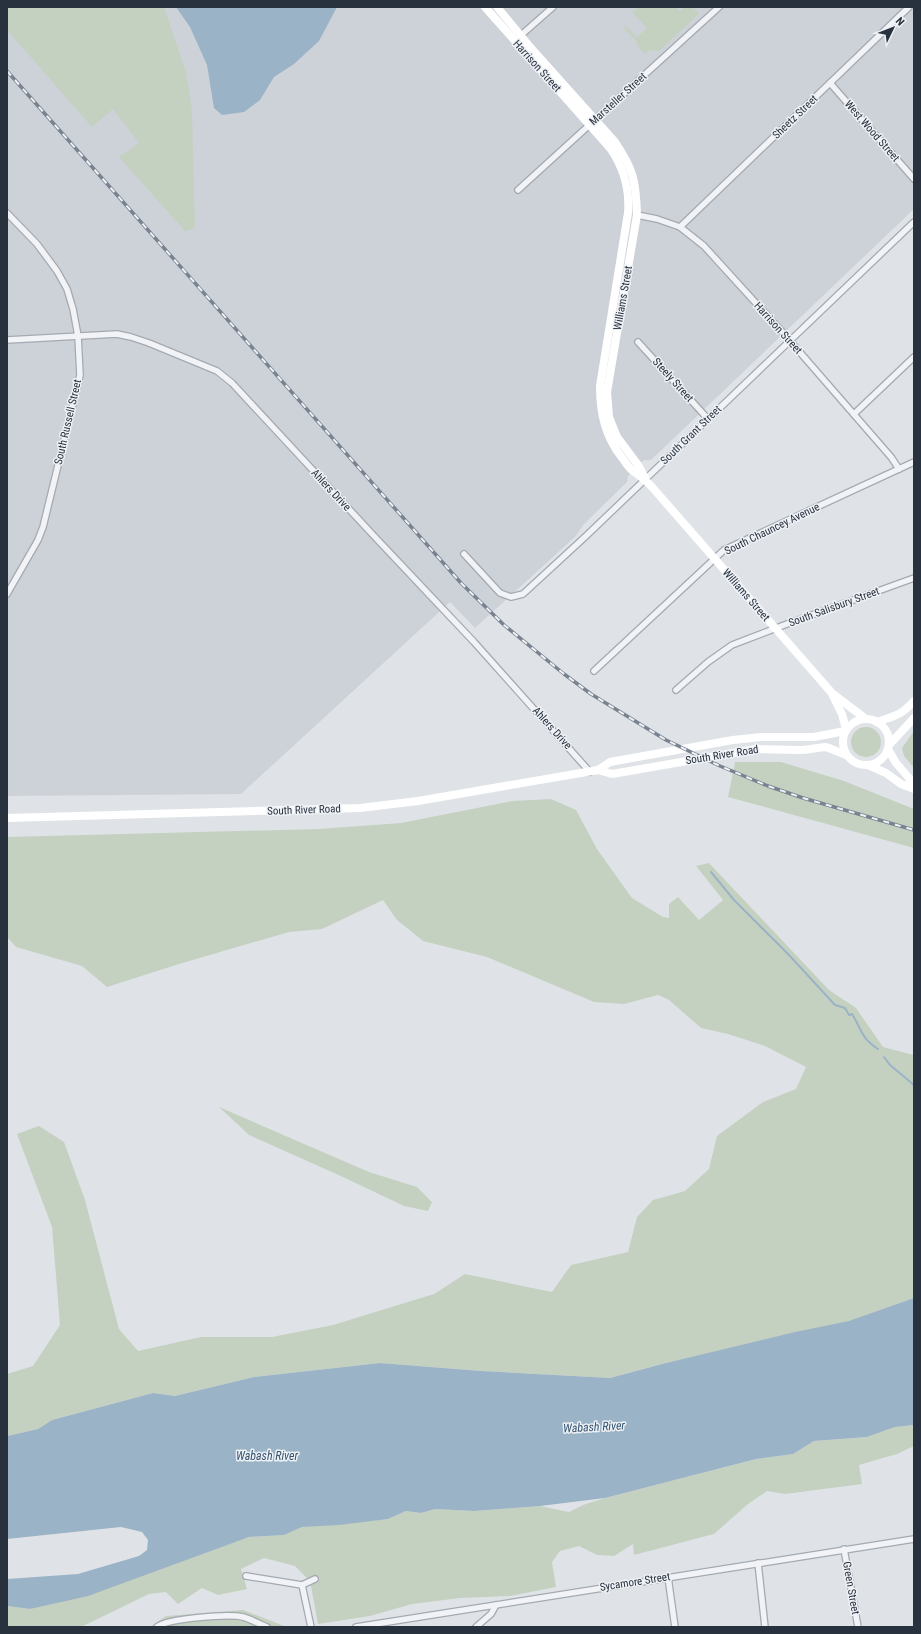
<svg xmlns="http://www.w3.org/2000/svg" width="921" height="1634" viewBox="0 0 921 1634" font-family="'Roboto Condensed',sans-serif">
<rect width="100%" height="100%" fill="#dfe3e7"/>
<!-- built -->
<polygon fill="#cdd2d9" points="7,7 914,7 914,209 651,460 644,460 628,476 627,482 583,525 576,536 475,628 450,602 241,794 7,796"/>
<!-- green -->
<g fill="#c5d1c0">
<polygon points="7,7 164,7 186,73 192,109 195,228 185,231 119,157 139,143 113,109 92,127 7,30"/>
<polygon points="639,7 653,7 658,9 660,7 676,7 680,11 684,7 693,7 699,14 659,51 649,50 645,54 636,44 637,42 624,28 626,26 637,37 647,28 631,11 633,12"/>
<circle cx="866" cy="742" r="15"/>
<polygon points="914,731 914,768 904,756 902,748"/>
<polygon points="735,762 781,762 844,781 914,809 914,848 728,797"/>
<polygon points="551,799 576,810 597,849 632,898 663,917 669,918 669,904 678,897 699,920 723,900 696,866 709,863 829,990 856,1008 883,1047 914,1055 914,1298 854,1320 666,1363 610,1378 481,1371 380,1363 254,1377 175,1396 153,1393 52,1420 38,1429 7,1436 7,1374 33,1366 60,1325 52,1227 17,1134 39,1126 64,1142 85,1200 119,1329 138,1351 201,1337 272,1337 333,1325 434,1294 465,1274 552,1292 571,1265 628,1252 637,1217 653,1200 685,1191 709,1169 717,1136 763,1102 796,1089 806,1067 765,1046 728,1034 701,1028 669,1000 658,995 624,1004 594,1002 487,957 423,941 397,920 383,900 322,929 289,932 179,964 107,987 82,966 16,947 7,937 7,837 319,829 401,823 512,801"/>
<polygon points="219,1107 369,1172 417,1187 432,1202 428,1211 404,1206 343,1177 249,1135"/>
<polygon points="914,1425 914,1446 897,1454 859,1465 862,1484 785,1494 767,1491 748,1504 714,1534 634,1555 633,1544 614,1556 597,1555 579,1546 560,1551 552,1562 556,1587 510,1596 460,1598 412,1604 370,1616 318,1624 310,1581 295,1566 264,1558 241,1569 247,1589 218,1595 202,1588 178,1604 166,1592 149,1594 81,1627 7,1627 7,1606 30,1609 249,1537 283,1535 302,1527 388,1519 406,1511 421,1513 435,1509 474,1511 540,1506 569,1512 583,1505 605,1498 756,1459 793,1454 814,1441 867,1437 895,1427"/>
<polygon points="243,1610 287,1627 150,1627 166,1616"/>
</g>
<!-- water -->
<g fill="#9bb3c6">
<polygon points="176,7 337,7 319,41 294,64 274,77 260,100 244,112 222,115 214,108 207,65 190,27"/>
<polygon points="914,1298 914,1425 895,1427 867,1437 814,1441 793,1454 756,1459 605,1498 540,1506 474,1511 435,1509 421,1513 406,1511 388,1519 339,1525 302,1527 284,1535 249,1537 88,1596 30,1609 7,1606 7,1579 78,1574 139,1556 147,1550 148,1540 142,1532 121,1527 7,1539 7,1436 38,1429 52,1420 153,1393 175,1396 254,1377 380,1363 481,1371 610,1378 666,1363 795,1332 849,1321"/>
</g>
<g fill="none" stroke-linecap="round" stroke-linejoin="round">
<!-- stream -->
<g stroke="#9bb3c6" stroke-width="2">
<path d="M 711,872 L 734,900 L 789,955 L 835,1005 L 845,1008 L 849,1015 L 852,1014 C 862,1030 861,1038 878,1049"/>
<polyline points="884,1057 890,1065 914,1085"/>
</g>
<defs>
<g id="street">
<polyline points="519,37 553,7"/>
<polyline points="830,83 914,179"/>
<polyline points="518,190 719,7"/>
<polyline points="7,213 37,244 57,271 67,289 73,309 78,336 80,375 43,527 38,540 7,594"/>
<polyline points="637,215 657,219 680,227 704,246 784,334 891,457 899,469"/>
<polyline points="680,227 909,7"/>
<polyline points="7,340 117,334 131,337 149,343 217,371 232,383 374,536 474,642 590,772"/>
<polyline points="638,342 708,419"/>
<polyline points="854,414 914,357"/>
<polyline points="464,554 500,593 511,597 523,594 586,536 914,222"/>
<polyline points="594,671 724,550 914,462"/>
<polyline points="676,690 708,662 732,645 787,624 914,578"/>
<polyline points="844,1549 858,1627"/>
<polyline points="758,1563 765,1627"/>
<polyline points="246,1576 302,1585 315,1579"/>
<polyline points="668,1577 675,1627"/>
<polyline points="302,1585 311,1627"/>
<path d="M 157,1627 C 168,1618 229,1614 243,1617 C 251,1619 259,1624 267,1627"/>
<polyline points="356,1627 914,1539"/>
<polyline points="476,1627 491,1614 496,1605"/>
</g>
</defs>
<!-- street casing -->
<use href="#street" stroke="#a4aab1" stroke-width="8"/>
<!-- street -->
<use href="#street" stroke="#f1f3f6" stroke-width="5.5"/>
<!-- secondary -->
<g stroke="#fff" stroke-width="8">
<path d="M 485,7 L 610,148 C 624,168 630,188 628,213 L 600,386 C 600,413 605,437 623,459 C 626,463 629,468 633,471 C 640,476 646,480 652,487 L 831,692 L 842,714 L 846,729"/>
<path d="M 497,7 L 530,47 L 615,142 C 634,170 636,182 637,215 L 607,392 L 609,417 L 617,437 L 638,465 L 645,478"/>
<polyline points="833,694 866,719"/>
<circle cx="866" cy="742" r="23"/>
<path d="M 877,722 C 896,715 899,717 914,701"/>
<polyline points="889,745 914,718"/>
<polyline points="888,749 896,763 909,778 913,788"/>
<polyline points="868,765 886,773 901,784 914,789"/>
<polyline points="598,770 610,762 733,740 761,737 814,737 845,731"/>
<polyline points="7,818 360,808 418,801 598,770 612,774 756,749 803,750 825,747 829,748 846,755"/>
</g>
<defs>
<polyline id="rail" points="7,71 461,583 504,625 564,674 591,694 666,740 720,766 768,786 803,798 914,830"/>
</defs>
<!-- rail casing -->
<use href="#rail" stroke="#798390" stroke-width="3.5"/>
<!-- rail -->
<use href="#rail" stroke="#eef1f5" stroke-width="2" stroke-dasharray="6" stroke-linecap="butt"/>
</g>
<g text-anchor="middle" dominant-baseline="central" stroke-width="3" stroke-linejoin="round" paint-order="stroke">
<!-- street labels -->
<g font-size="11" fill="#28313e" stroke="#eef1f5">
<text transform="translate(537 66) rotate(48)">Harrison Street</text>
<text transform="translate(618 99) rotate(-42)">Marsteller Street</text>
<text transform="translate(795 117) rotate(-44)">Sheetz Street</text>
<text transform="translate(872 131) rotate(49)">West Wood Street</text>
<text transform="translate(623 298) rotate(-80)">Williams Street</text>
<text transform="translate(778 328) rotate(48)">Harrison Street</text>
<text transform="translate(673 380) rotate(48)">Steely Street</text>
<text transform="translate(68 422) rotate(-77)">South Russell Street</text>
<text transform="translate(691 435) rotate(-44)">South Grant Street</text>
<text transform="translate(331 490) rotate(47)">Ahlers Drive</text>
<text transform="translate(772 529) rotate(-26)">South Chauncey Avenue</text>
<text transform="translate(746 595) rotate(49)">Williams Street</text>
<text transform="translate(834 607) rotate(-20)">South Salisbury Street</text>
<text transform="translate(552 728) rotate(48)">Ahlers Drive</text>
<text transform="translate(722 755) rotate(-9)">South River Road</text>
<text transform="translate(304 810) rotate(-2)">South River Road</text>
<text transform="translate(635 1582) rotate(-9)">Sycamore Street</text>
<text transform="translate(851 1588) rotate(80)">Green Street</text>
</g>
<!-- water labels -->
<g font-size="12" font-style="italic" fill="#345370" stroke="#eef1f5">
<text transform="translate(594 1427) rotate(-3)">Wabash River</text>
<text x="267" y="1456">Wabash River</text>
</g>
</g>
<!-- border -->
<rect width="921" height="1634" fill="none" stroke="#28313e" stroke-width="16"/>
<!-- north arrow -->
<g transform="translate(893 28) rotate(47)" stroke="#eef1f5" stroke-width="3" paint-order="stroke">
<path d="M0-3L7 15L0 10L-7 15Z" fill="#28313e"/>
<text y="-6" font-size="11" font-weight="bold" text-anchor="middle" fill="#28313e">N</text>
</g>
</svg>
